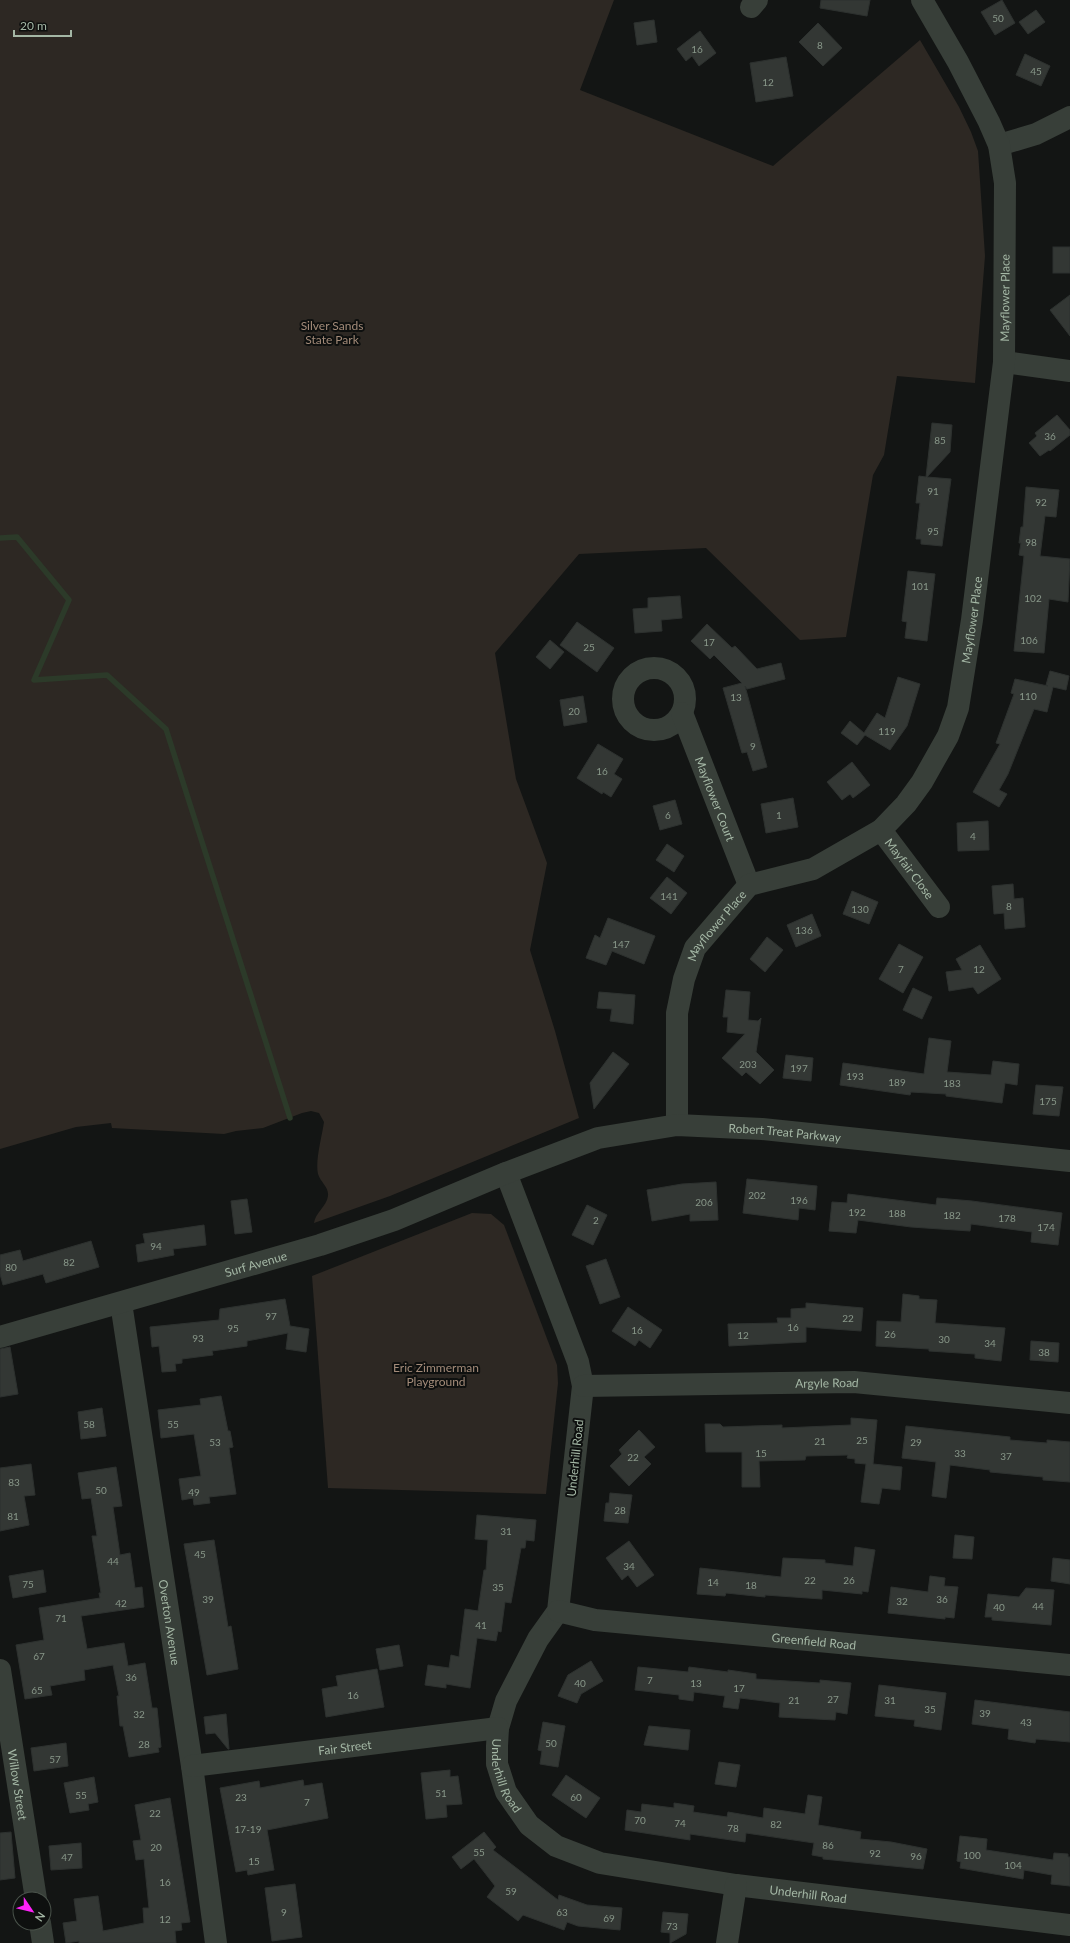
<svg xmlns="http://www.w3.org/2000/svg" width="1070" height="1943" viewBox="0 0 1070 1943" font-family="Lato,sans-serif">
<rect width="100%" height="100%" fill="#131514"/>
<!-- green -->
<g fill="#2d2823">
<path d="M 0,0 L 614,0 L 580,90 L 773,166 L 920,40 L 959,107 L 971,132 L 978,151 L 985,256 L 975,383 L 897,376 L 884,455 L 873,475 L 846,637 L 800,640 L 706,548 L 579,554 L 495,653 L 516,779 L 547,863 L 530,950 L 555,1031 L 579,1118 L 390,1196 L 314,1223 C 315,1213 327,1206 328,1196 C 329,1187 321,1183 318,1174 C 315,1161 322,1136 324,1122 L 319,1113 L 311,1111 L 302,1113 L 263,1128 L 236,1131 L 224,1134 L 112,1128 L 111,1123 L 76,1127 L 0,1149 Z"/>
<polygon points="472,1213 491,1214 504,1225 557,1365 558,1383 546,1494 328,1488 312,1276"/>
</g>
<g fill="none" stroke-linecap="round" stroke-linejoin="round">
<!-- stream -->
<polyline stroke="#2c3a29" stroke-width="5.5" points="0,538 17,537 69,600 34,680 107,675 166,729 290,1118"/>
</g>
<!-- building -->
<g fill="#333734" stroke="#2d312f">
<polygon points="821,0 870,0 867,16 820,8"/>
<polygon points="1002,0 1015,23 995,35 981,12"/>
<polygon points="1036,10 1045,22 1028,34 1019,22"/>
<polygon points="654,20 657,42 637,45 634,23"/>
<polygon points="818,23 842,48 823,66 799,42"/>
<polygon points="700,31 716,53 699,66 692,56 686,61 677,49"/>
<polygon points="1025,54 1050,66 1041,86 1016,75"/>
<polygon points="786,57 793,96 756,102 750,63"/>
<rect x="1053" y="247" width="17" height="26"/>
<polygon points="1070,295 1070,336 1050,310"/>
<polygon points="1057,415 1070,430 1070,435 1050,451 1049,450 1040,456 1029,443 1037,436 1035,433"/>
<polygon points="932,423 952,425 950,452 927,477 951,479 942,546 921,544 921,539 916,539 920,503 916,503 919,476 926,477"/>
<polygon points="1026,487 1059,490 1056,517 1045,516 1040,556 1070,559 1068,602 1049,599 1044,653 1014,651 1024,556 1019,555 1021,543 1019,543 1021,527 1023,527"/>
<polygon points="908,571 935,574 927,641 905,638 907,622 902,621"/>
<polygon points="680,596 682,618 661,620 662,631 635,633 633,609 648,608 648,598"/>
<polygon points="577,622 614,648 597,672 560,645"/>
<polygon points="707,624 732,648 735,646 757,669 781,663 785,679 747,689 745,686 767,767 753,771 747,752 742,753 723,688 742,683 714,655 710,659 691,641"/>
<polygon points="550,640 564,652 550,669 536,657"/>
<polygon points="1050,671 1069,676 1066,690 1053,687 1047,712 1034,709 1008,774 999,790 1007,794 999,807 973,792 1000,744 996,743 1014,694 1011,693 1015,679 1048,686 1046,685"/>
<polygon points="898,677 920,684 907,726 890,750 865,735 857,745 841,733 850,721 864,733 877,713 885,718"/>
<polygon points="583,696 587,722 564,726 560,700"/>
<polygon points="598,744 623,759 614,774 622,779 611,797 603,792 602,794 577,778"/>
<polygon points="852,762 870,785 853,798 850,794 842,800 827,782"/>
<polygon points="793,798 798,827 766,833 761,804"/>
<polygon points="675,800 682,824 660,830 653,806"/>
<polygon points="988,821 989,850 958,851 957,823"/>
<polygon points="667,844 684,856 674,872 656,860"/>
<polygon points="667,877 687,893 671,914 650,898"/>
<polygon points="1013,884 1014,899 1023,898 1025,927 1005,929 1004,913 994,914 992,886"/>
<polygon points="852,891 878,902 869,924 843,914"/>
<polygon points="812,914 821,936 796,947 787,925"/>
<polygon points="608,918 655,936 644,964 612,951 606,965 586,958 595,935 600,938"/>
<polygon points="767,937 783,950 765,972 750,959"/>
<polygon points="899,944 923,957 903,993 879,979"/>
<polygon points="980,945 1001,979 978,994 973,987 949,991 946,972 962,970 956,959"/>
<polygon points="913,988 932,997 922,1019 903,1010"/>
<polygon points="726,990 750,992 748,1020 758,1021 761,1018 756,1052 774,1070 760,1084 746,1072 742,1076 722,1058 745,1034 727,1032 728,1017 723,1017"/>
<polygon points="599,992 635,995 633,1024 610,1021 612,1009 597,1008"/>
<polygon points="929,1038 951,1041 947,1072 991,1075 993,1061 1019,1064 1017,1085 1005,1083 1002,1103 946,1096 946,1094 911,1092 910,1095 840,1085 843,1063 924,1074"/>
<polygon points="613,1052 629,1064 594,1109 590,1083"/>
<polygon points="786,1055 813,1058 811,1081 783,1078"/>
<polygon points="1036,1085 1063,1087 1059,1116 1033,1114"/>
<polygon points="747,1179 817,1186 815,1210 799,1208 798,1220 743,1213"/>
<polygon points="716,1182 718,1220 690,1221 690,1214 652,1221 647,1190 682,1184"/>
<polygon points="848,1194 936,1205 937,1198 972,1201 1062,1213 1058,1245 1031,1242 1032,1232 971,1224 970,1231 911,1227 858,1220 856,1233 829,1231 832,1202 847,1203"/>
<polygon points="247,1199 252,1232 235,1234 231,1201"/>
<polygon points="587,1205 607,1215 593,1245 572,1235"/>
<polygon points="204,1225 206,1245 173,1249 174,1255 138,1262 136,1245 145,1243 143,1234"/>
<polygon points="91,1241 99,1267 46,1283 43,1274 3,1285 0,1274 0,1255 20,1250 23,1261"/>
<polygon points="606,1259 620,1297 600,1304 586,1266"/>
<polygon points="903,1294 919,1296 919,1299 937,1300 935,1323 1005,1328 1001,1361 975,1358 975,1354 929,1351 929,1349 876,1346 877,1321 901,1322"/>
<polygon points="285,1299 290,1326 309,1329 306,1352 286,1349 288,1333 247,1341 247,1346 212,1351 213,1355 182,1359 182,1363 175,1364 176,1371 162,1372 159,1346 152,1347 150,1327 219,1320 220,1309"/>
<polygon points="806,1303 863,1308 861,1331 806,1327 806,1342 729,1346 728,1324 778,1323 777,1318 791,1318 791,1309 806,1308"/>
<polygon points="628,1307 662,1330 650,1348 639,1340 635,1346 612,1331"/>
<polygon points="1031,1341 1059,1343 1058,1362 1030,1360"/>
<polygon points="10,1347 18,1394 0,1397 0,1349"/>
<polygon points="221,1396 228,1431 230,1431 233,1447 229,1448 236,1494 209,1497 210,1503 194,1505 193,1498 182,1500 179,1479 201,1476 194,1434 161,1438 158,1410 201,1405 200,1399"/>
<polygon points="102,1408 106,1436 81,1439 78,1412"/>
<polygon points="851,1418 877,1420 873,1464 902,1467 900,1490 882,1488 879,1504 861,1502 866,1464 855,1463 855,1459 847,1458 848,1455 806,1456 805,1460 759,1461 760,1487 742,1487 742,1452 706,1452 705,1424 720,1424 723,1427 782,1425 782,1428 851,1425"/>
<polygon points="906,1426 1010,1437 1010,1440 1047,1443 1047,1440 1070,1442 1070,1482 1043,1480 1043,1477 990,1472 990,1470 950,1465 946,1498 932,1496 936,1462 902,1458"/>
<polygon points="639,1430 655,1447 644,1457 651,1464 629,1486 610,1466 622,1454 619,1450"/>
<polygon points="31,1464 35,1495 24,1496 29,1525 0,1531 0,1468"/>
<polygon points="116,1467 122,1506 113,1507 120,1555 130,1553 135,1588 142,1587 144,1607 81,1616 87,1649 124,1643 128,1666 145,1663 152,1708 157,1708 161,1747 158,1748 159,1752 129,1757 123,1726 120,1726 117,1696 119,1696 113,1665 84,1670 85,1680 50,1686 52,1695 25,1699 16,1645 44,1640 39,1608 100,1598 99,1593 101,1593 92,1536 97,1536 91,1498 82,1499 78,1473"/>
<polygon points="610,1493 632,1495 628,1523 604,1521 606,1503 609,1503"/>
<polygon points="477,1515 536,1520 534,1541 526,1540 525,1548 521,1548 511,1603 505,1602 501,1632 498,1631 496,1641 477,1638 470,1688 446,1684 446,1688 425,1685 428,1665 449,1668 451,1655 459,1657 465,1609 478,1611 484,1570 486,1570 488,1540 475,1539"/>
<polygon points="955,1535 974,1537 972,1559 953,1558"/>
<polygon points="214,1540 228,1627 231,1626 238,1669 207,1675 184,1544"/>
<polygon points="629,1541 654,1575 637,1587 628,1575 622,1580 606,1558"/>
<polygon points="855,1547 875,1550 868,1592 862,1591 862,1594 822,1590 822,1599 765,1595 765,1597 726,1593 725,1596 697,1594 700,1568 781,1577 783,1558 825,1560 825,1563 853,1566"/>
<polygon points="1053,1558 1070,1560 1070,1584 1051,1581"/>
<polygon points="43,1570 46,1592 13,1598 9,1576"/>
<polygon points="930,1576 945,1578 944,1586 958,1587 954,1618 945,1617 945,1619 888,1613 891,1587 928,1592"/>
<polygon points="1026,1588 1054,1590 1051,1625 992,1620 992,1617 985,1617 988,1594 1019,1597"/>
<polygon points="399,1645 403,1666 380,1670 376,1649"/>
<polygon points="591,1661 603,1681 581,1694 577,1703 558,1696 568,1675"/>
<polygon points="638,1667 688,1672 689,1667 728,1672 728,1670 756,1674 756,1679 820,1683 820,1680 851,1683 847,1714 836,1712 835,1720 779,1717 780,1703 740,1698 738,1709 723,1707 725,1696 694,1692 693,1701 679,1699 679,1695 635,1690"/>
<polygon points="377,1669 384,1707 326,1717 322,1689 338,1686 336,1676"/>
<polygon points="879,1685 946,1693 941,1730 914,1726 915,1720 875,1716"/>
<polygon points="975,1700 1070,1712 1070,1742 1036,1739 1035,1743 1008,1739 1009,1729 972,1724"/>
<polygon points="226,1714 229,1749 228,1749 215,1733 206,1734 204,1717"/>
<polygon points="543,1722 565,1726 558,1767 540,1764 542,1751 538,1750"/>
<polygon points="649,1726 690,1730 688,1750 644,1745"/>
<polygon points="66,1743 68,1766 34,1771 31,1748"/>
<polygon points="719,1762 740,1765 736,1787 715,1784"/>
<polygon points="450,1770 450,1777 458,1776 462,1804 446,1805 447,1817 426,1819 421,1773"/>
<polygon points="566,1775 600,1798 586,1818 552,1795"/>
<polygon points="94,1777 98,1802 88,1804 89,1810 70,1813 64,1783"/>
<polygon points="303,1780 304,1786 322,1783 328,1818 267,1830 274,1870 248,1875 247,1870 236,1872 220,1788 259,1781 260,1788"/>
<polygon points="808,1795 822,1797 818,1825 861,1832 860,1839 891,1842 927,1849 923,1869 823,1859 823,1857 812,1855 814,1843 746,1833 745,1842 690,1834 690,1840 625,1830 627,1810 641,1812 642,1804 674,1808 674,1803 694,1806 693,1812 727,1817 728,1812 763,1818 764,1808 805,1814"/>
<polygon points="170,1798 190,1922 181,1923 182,1930 175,1931 176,1943 79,1943 79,1941 66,1943 63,1923 77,1921 74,1899 98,1896 103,1931 144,1923 143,1908 149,1908 144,1859 136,1860 133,1841 141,1840 135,1805"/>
<polygon points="11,1832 15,1878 0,1880 0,1833"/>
<polygon points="484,1832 496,1847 493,1850 558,1900 559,1895 587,1905 622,1908 620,1930 578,1926 567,1922 564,1930 523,1915 518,1921 487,1897 495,1886 474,1859 461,1869 452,1857"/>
<polygon points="960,1836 987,1839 986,1850 1053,1860 1054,1853 1068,1854 1068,1857 1070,1857 1070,1886 1051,1884 1052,1875 1024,1870 1023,1879 960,1868 961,1862 957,1861"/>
<polygon points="81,1843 82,1868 51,1870 49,1846"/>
<polygon points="295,1884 302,1937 272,1941 265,1888"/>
<polygon points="663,1912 688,1914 686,1934 670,1943 670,1933 661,1932"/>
</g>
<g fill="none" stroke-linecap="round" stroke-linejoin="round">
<!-- minor -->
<g stroke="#383f39" stroke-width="22">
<polyline points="751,7 757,0"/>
<polyline points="999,145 1036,134 1070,117"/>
<polyline points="1004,362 1070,371"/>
<circle cx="654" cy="699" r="31"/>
<path id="s1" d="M 682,713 L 749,885"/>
<path id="s2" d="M 881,830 L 939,907"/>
<path id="s3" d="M 677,1125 L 677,1013 L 684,979 L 695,948 L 749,885 L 813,869 L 881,830 L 906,804 L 922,782 L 948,736 L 958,708 L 972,620 L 1004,362 L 1005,183 L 999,145 L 989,122 L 958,62 L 922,0"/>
<path id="s4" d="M 506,1173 L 578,1362 L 583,1386 L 558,1611 L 538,1639 L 506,1701 L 498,1728 L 497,1746 L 497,1764 L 506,1792 L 529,1825 L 556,1846 L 600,1863 L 736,1885 L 1070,1925"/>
<path id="s5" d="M 121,1303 L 192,1766 L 216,1943"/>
<path id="s6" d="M 0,1337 L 320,1245 L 394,1220 L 506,1173 L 598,1138 L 677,1125 L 762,1129 L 1070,1161"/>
<path id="s7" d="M 583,1386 L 854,1382 L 1070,1403"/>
<path id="s8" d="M 558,1611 L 595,1620 L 1070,1665"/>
<path id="s9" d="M 0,1670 L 36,1899"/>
<path id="s10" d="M 192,1766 L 498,1728"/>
<polyline points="40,1923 43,1943"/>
<polyline points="727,1943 736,1885"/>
</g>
</g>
<g text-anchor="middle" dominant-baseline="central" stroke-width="4" stroke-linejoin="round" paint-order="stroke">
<!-- number labels -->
<g font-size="10" fill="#889789">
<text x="998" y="18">50</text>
<text x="820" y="45">8</text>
<text x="697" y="49">16</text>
<text x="1036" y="71">45</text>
<text x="768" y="82">12</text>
<text x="1050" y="436">36</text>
<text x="940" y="440">85</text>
<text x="933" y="491">91</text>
<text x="1041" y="502">92</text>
<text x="933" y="531">95</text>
<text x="1031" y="542">98</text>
<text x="920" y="586">101</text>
<text x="1033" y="598">102</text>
<text x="1029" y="640">106</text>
<text x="709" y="642">17</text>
<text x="589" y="647">25</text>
<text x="1028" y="696">110</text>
<text x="736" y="697">13</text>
<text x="574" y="711">20</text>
<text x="887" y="731">119</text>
<text x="753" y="746">9</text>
<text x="602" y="771">16</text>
<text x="668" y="815">6</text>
<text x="779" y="815">1</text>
<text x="973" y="836">4</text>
<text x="669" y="896">141</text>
<text x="1009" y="906">8</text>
<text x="860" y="909">130</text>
<text x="804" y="930">136</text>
<text x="621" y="944">147</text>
<text x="901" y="969">7</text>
<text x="979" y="969">12</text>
<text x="748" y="1064">203</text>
<text x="799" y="1068">197</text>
<text x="855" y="1076">193</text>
<text x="897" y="1082">189</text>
<text x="952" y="1083">183</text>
<text x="1048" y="1101">175</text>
<text x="757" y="1195">202</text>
<text x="799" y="1200">196</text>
<text x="704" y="1202">206</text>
<text x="857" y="1212">192</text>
<text x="897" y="1213">188</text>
<text x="952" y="1215">182</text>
<text x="1007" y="1218">178</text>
<text x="596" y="1220">2</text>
<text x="1046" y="1227">174</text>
<text x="156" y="1246">94</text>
<text x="69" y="1262">82</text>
<text x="11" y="1267">80</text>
<text x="271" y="1316">97</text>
<text x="848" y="1318">22</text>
<text x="793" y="1327">16</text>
<text x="233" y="1328">95</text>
<text x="637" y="1330">16</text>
<text x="890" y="1334">26</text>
<text x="743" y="1335">12</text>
<text x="198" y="1338">93</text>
<text x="944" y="1339">30</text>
<text x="990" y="1343">34</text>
<text x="1044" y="1352">38</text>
<text x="89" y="1424">58</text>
<text x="173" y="1424">55</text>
<text x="862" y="1440">25</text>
<text x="820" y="1441">21</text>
<text x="215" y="1442">53</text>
<text x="916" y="1442">29</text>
<text x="761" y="1453">15</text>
<text x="960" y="1453">33</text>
<text x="1006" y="1456">37</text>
<text x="633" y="1457">22</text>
<text x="14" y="1482">83</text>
<text x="101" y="1490">50</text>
<text x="194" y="1492">49</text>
<text x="620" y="1510">28</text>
<text x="13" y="1516">81</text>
<text x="506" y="1531">31</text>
<text x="200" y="1554">45</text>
<text x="113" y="1561">44</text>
<text x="629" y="1566">34</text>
<text x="810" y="1580">22</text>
<text x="849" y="1580">26</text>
<text x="713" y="1582">14</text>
<text x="28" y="1584">75</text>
<text x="751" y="1585">18</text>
<text x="498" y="1587">35</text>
<text x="208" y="1599">39</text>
<text x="942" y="1599">36</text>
<text x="902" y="1601">32</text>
<text x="121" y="1603">42</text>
<text x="1038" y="1606">44</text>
<text x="999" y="1607">40</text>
<text x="61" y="1618">71</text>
<text x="481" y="1625">41</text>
<text x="39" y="1656">67</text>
<text x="131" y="1677">36</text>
<text x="650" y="1680">7</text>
<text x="580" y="1683">40</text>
<text x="696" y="1683">13</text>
<text x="739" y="1688">17</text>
<text x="37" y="1690">65</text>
<text x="353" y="1695">16</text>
<text x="833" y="1699">27</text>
<text x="794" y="1700">21</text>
<text x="890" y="1700">31</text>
<text x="930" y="1709">35</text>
<text x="985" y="1713">39</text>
<text x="139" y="1714">32</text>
<text x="1026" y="1722">43</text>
<text x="551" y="1743">50</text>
<text x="144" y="1744">28</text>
<text x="55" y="1759">57</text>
<text x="441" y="1793">51</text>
<text x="81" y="1795">55</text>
<text x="241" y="1797">23</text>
<text x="576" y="1797">60</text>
<text x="307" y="1802">7</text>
<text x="155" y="1813">22</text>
<text x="640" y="1820">70</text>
<text x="680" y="1823">74</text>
<text x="776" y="1824">82</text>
<text x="733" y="1828">78</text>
<text x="248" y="1829">17-19</text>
<text x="828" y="1845">86</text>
<text x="156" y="1847">20</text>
<text x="479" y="1852">55</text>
<text x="875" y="1853">92</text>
<text x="972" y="1855">100</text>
<text x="916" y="1856">96</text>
<text x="67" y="1857">47</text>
<text x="254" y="1861">15</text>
<text x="1013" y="1865">104</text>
<text x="165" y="1882">16</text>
<text x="511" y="1891">59</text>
<text x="284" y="1912">9</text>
<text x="562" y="1912">63</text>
<text x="609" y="1918">69</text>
<text x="165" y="1919">12</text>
<text x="672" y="1926">73</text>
</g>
<!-- street labels -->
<g font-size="12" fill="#a4b7a5" stroke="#0e100f">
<text stroke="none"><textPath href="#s3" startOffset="966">Mayflower Place</textPath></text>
<text stroke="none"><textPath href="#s3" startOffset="642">Mayflower Place</textPath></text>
<text stroke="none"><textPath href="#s1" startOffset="92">Mayflower Court</textPath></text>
<text stroke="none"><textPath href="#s2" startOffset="48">Mayfair Close</textPath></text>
<text stroke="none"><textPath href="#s3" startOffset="210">Mayflower Place</textPath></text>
<text stroke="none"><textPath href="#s6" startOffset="819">Robert Treat Parkway</textPath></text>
<text stroke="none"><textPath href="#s6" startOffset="266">Surf Avenue</textPath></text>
<text stroke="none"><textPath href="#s7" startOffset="244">Argyle Road</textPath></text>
<text transform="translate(575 1458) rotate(-84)">Underhill Road</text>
<text stroke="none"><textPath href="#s5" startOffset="323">Overton Avenue</textPath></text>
<text stroke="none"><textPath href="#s8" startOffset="258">Greenfield Road</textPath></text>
<text stroke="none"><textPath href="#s10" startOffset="154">Fair Street</textPath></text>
<text stroke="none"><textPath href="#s4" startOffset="635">Underhill Road</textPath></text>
<text stroke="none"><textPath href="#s9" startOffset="116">Willow Street</textPath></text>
<text stroke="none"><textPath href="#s4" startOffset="983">Underhill Road</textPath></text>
</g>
<!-- park labels -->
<g font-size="12" fill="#a38b79" stroke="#0e100f">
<text x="332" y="325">Silver Sands<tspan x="332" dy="14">State Park</tspan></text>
<text x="436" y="1367">Eric Zimmerman<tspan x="436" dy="14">Playground</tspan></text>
</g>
</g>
<!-- north arrow -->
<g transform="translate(32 1911) rotate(125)"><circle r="19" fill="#0e100f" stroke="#4a534b"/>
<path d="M0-3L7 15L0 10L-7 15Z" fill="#fe22f9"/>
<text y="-6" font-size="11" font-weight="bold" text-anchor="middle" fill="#a4b7a5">N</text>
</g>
<!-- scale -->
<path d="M14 30v6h57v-6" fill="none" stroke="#a4b7a5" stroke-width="2"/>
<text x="20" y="30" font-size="12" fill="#a4b7a5" stroke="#0e100f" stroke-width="3" paint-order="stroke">20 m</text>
</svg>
